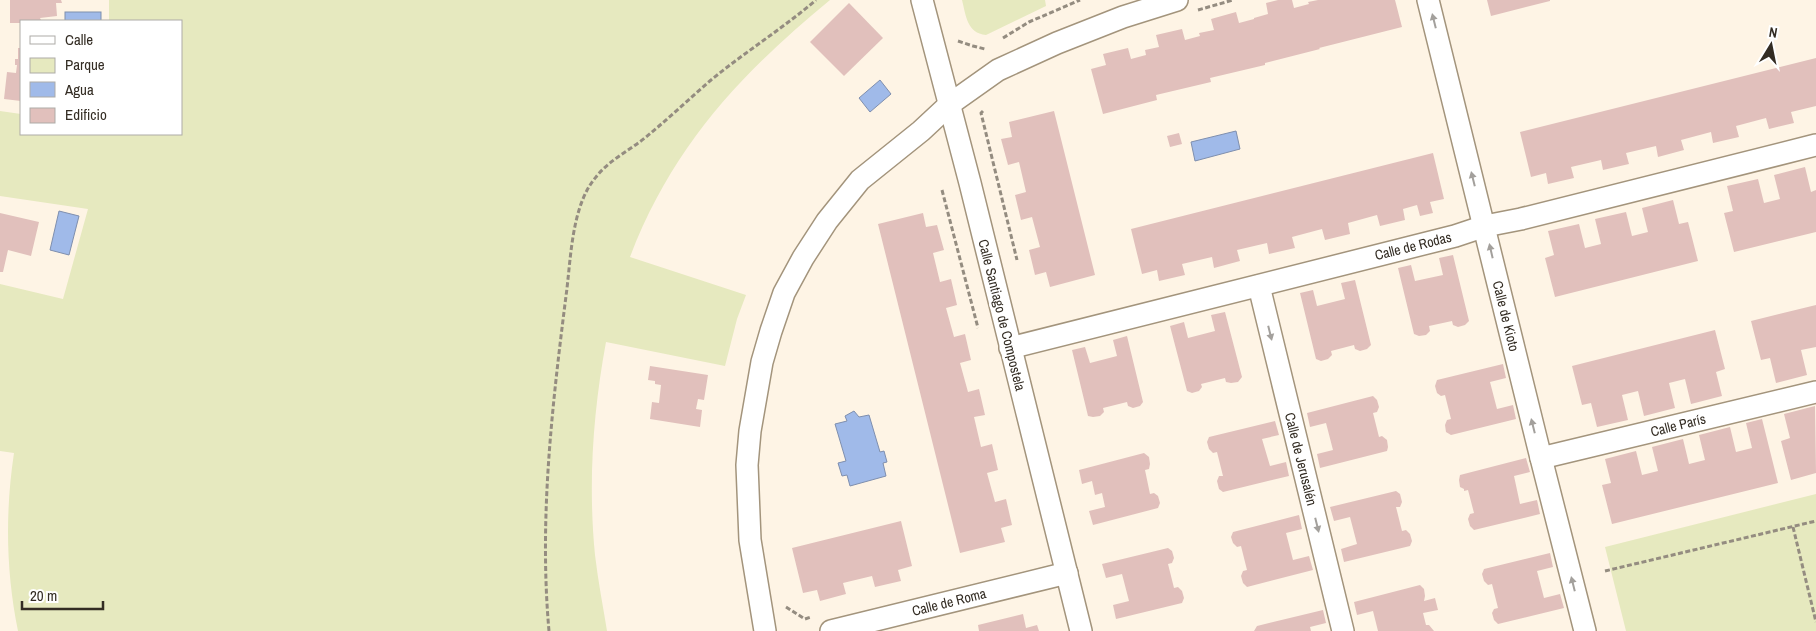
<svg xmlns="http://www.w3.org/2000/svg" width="1816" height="631" viewBox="0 0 1816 631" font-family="'Archivo Narrow',sans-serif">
<rect width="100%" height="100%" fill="#fef4e5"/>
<!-- green -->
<g fill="#e6e9bf">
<path d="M 109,0 L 830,0 C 740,74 672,147 630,257 L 746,295 L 737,319 L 725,366 L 606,342 C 593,412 588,484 595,555 C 598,581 603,606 607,631 L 18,631 C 6,572 5,513 14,453 L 0,451 L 0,284 L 63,299 L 88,209 L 0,196 L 0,111 L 21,114 L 21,134 L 181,134 L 181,21 L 109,21 Z"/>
<path d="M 962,0 L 1045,0 L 1046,6 L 986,35 C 967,33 966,16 962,0 Z"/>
<polygon points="1816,494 1816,631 1626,631 1605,547"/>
</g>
<!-- water -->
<g fill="#a0bae9" stroke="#7f8fae">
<rect x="65" y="12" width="36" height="9"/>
<polygon points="880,80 891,94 870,112 859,98"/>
<polygon points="1236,131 1240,149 1195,161 1191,142"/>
<polygon points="59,211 79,216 69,255 50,250"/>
<polygon points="854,411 859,417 869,415 880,452 884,451 887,462 883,463 886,476 850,486 847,475 842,476 838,463 846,461 835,424 847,421 845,416"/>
</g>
<!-- building -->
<g fill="#e1c0bc">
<polygon points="10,0 61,0 62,3 56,3 57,16 40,18 41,20 25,21 24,20 21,23 10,23"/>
<polygon points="1278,0 1292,0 1294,8 1309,4 1308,2 1318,0 1395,0 1402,27 1319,48 1320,49 1265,63 1265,65 1210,78 1211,82 1156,95 1157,100 1103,114 1091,69 1106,65 1103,54 1128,48 1131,59 1146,55 1145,50 1159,47 1156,35 1182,29 1185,40 1200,36 1199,33 1214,30 1211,19 1236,12 1239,23 1254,19 1254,18 1268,14 1266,3"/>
<polygon points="1487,0 1550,0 1550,1 1491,16"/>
<polygon points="849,3 883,38 844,76 810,42"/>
<polygon points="18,48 21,48 21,101 4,99 7,72 16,73 17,65 15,65 15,59 18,59"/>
<polygon points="1816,58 1816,106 1791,112 1794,123 1769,129 1766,118 1736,126 1739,137 1713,143 1711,132 1681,140 1684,150 1658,157 1656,146 1626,153 1629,164 1603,170 1601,160 1571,167 1574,178 1548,184 1546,173 1531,177 1520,132"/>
<polygon points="1054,111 1095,275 1050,287 1046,272 1035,275 1029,250 1040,247 1032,217 1021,220 1015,195 1026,192 1019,162 1008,165 1001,139 1012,137 1009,122"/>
<polygon points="1179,133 1182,144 1170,147 1167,136"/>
<polygon points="1433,153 1444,199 1430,202 1433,213 1420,216 1417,205 1403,209 1405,220 1380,226 1377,215 1348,223 1350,234 1325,240 1322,229 1292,237 1295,248 1269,254 1267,243 1237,250 1240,261 1214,268 1212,257 1182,264 1185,275 1159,281 1157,270 1142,274 1131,229"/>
<polygon points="1805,167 1811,192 1816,190 1816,232 1734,252 1724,213 1733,211 1727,186 1758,179 1764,203 1780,199 1774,175"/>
<polygon points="1673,200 1679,224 1688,222 1698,261 1555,297 1545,258 1554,255 1548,231 1579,224 1585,248 1601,244 1595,219 1626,212 1632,236 1648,232 1642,208"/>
<polygon points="0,213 39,222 31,256 8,250 3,272 0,272"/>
<polygon points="923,213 926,227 937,225 944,250 933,253 940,282 951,279 957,305 946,308 954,337 965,334 971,360 960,363 968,392 979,389 985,415 974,417 981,447 992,444 998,470 987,473 995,502 1006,499 1012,525 1001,528 1005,542 960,553 878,224"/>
<polygon points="1453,255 1469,321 1465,325 1458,327 1453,325 1452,321 1429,326 1430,331 1426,335 1419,336 1414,334 1398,268 1411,265 1415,281 1443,275 1439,258"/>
<polygon points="1355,280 1371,345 1367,349 1360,351 1355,349 1354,345 1331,351 1332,355 1328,359 1321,361 1316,359 1300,293 1313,290 1317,306 1345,299 1341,283"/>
<polygon points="1816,305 1816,347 1801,350 1807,375 1776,383 1770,358 1761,360 1751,321"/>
<polygon points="1225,312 1242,377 1238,382 1231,383 1226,382 1225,378 1201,384 1202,387 1199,391 1192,393 1187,391 1170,326 1184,322 1188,338 1215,331 1211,315"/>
<polygon points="1715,330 1725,369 1716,372 1722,396 1691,404 1685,379 1669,383 1675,408 1644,416 1638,391 1622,395 1628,420 1597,427 1591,403 1582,405 1572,366"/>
<polygon points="1127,336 1143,402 1140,406 1133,408 1128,406 1127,402 1103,408 1104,412 1100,416 1093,417 1088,416 1072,350 1085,347 1090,363 1117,356 1113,340"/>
<polygon points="1503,364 1506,378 1490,382 1497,409 1513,405 1516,419 1451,435 1446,432 1445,425 1447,420 1451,419 1445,395 1441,396 1437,393 1435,386 1437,380"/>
<polygon points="650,366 708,375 704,400 698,399 696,409 702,410 700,427 650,419 652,402 659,403 661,385 655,384 655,381 648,380"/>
<polygon points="1373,396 1377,400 1379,407 1377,412 1373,413 1379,437 1382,436 1387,440 1388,447 1387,451 1320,468 1317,454 1333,450 1326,423 1310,427 1307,413"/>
<polygon points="1815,406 1816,473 1791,480 1781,441 1790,438 1784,414"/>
<polygon points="1762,419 1778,483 1612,524 1602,485 1611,483 1605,459 1636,451 1642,475 1658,471 1652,447 1683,439 1689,464 1705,460 1699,435 1730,427 1736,452 1752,448 1746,423"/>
<polygon points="1275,421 1279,435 1262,439 1270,466 1286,462 1289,476 1223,492 1219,489 1217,481 1219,476 1223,476 1217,452 1213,453 1209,449 1207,442 1209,437"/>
<polygon points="1144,453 1149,457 1150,464 1149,469 1145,470 1150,494 1154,493 1158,496 1160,503 1158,508 1093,525 1089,511 1105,507 1102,493 1095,495 1092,481 1082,484 1079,470"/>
<polygon points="1526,458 1530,472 1514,476 1520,504 1537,500 1540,514 1474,530 1470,526 1468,519 1470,514 1474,513 1468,490 1464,491 1464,489 1460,487 1459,480 1460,475"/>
<polygon points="1396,491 1400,494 1402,502 1400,507 1396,507 1402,531 1406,530 1410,534 1412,541 1410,546 1344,562 1341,549 1357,544 1350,517 1334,521 1330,507"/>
<polygon points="1299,515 1302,529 1286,533 1293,560 1309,556 1313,570 1247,587 1243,583 1241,576 1243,571 1247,570 1241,546 1237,547 1233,543 1231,537 1233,532"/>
<polygon points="901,521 912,566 898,570 901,581 875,587 872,576 843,583 846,594 820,601 817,590 803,593 792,548"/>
<polygon points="1168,548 1172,551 1174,558 1172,563 1168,564 1174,588 1178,587 1182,591 1184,598 1182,603 1116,619 1113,605 1129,601 1122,574 1106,578 1102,564"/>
<polygon points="1550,553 1553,567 1537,571 1544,598 1560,594 1564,608 1498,624 1494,620 1492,613 1494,609 1498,608 1492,584 1488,585 1484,581 1482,574 1484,569"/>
<polygon points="1420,585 1424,589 1425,596 1424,601 1435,598 1438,610 1423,613 1426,625 1429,625 1434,631 1378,631 1373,611 1357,615 1354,602"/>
<polygon points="1323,610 1326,623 1310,627 1311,631 1254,631 1257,626"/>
<polygon points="1023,614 1026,628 1037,625 1039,631 979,631 978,625"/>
</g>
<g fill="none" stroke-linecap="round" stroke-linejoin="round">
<defs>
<g id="minor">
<polyline points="922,0 970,183 1081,631"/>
<polyline points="1428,0 1541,458 1585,631"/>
<polyline points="1259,286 1343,631"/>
<polyline points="1010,348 1455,236 1485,226 1521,219 1816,145"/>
<polyline points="1541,458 1816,392"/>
<polyline points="765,631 750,540 747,465 750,431 762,362 771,331 784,293 803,258 827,221 860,180 921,131 950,104 998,70 1057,43 1123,17 1177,0"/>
<polyline points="831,631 1067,573"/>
</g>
</defs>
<!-- minor casing -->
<use href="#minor" stroke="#a3947c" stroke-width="24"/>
<!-- path -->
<g stroke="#948c80" stroke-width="3" stroke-dasharray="5 2.5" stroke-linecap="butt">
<polyline points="1198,10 1233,0"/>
<polyline points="1003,38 1029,22 1080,0"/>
<polyline points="958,41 973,46 985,49"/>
<polyline points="983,111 981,113 1017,260"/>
<polyline points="942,190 978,328"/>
<polyline points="1793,527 1816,622"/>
<polyline points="1605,571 1816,521"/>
<polyline points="786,607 805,619 811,617"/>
<path d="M 549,631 C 539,519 552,407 566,296 C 571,260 571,206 596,177 C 609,160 629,151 646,137 C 668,119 689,99 711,80 C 745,52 782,29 816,0"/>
</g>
<!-- minor -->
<use href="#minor" stroke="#fff" stroke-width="21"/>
</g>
<!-- one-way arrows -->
<defs><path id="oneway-solid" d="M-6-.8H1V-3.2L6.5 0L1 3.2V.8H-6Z" transform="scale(1.25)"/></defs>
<g fill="#a3a09c">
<use href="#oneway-solid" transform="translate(1434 21) rotate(-104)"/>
<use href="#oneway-solid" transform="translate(1473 179) rotate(-104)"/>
<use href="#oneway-solid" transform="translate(1491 251) rotate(-103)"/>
<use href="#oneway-solid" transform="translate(1270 333) rotate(76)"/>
<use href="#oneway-solid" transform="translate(1533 426) rotate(-104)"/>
<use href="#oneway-solid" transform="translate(1317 525) rotate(76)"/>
<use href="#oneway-solid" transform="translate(1573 584) rotate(-104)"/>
</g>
<g text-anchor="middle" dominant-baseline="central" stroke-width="5" stroke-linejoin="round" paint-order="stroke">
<!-- street labels -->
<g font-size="14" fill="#332c23" stroke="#fff">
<text transform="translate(1413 246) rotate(-14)">Calle de Rodas</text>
<text transform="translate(1002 315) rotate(76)">Calle Santiago de Compostela</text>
<text transform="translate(1506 316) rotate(76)">Calle de Kioto</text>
<text transform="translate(1678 425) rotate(-14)">Calle París</text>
<text transform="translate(1301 459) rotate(76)">Calle de Jerusalén</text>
<text transform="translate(949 602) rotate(-14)">Calle de Roma</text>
</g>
</g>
<!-- legend -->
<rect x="20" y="20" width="162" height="115" fill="#ffffff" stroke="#adaba7"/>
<rect x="30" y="36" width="25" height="8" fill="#ffffff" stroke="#adaba7"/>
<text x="65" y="45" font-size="15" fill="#332c23">Calle</text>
<rect x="30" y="58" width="25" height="15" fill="#e6e9bf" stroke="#adaba7"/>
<text x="65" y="70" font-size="15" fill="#332c23">Parque</text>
<rect x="30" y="82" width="25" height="15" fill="#a0bae9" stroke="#adaba7"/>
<text x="65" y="95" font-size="15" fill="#332c23">Agua</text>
<rect x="30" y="108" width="25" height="15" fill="#e1c0bc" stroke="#adaba7"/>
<text x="65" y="120" font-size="15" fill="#332c23">Edificio</text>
<!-- north arrow -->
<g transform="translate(1771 45) rotate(10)" stroke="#ffffff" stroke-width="4" paint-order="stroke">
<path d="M0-4L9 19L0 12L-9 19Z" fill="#332c23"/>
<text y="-8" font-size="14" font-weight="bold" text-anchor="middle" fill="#332c23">N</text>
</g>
<!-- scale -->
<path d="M22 601v8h81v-8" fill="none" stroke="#332c23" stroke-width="2.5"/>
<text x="30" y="601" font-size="15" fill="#332c23" stroke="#ffffff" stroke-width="4" paint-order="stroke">20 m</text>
</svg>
